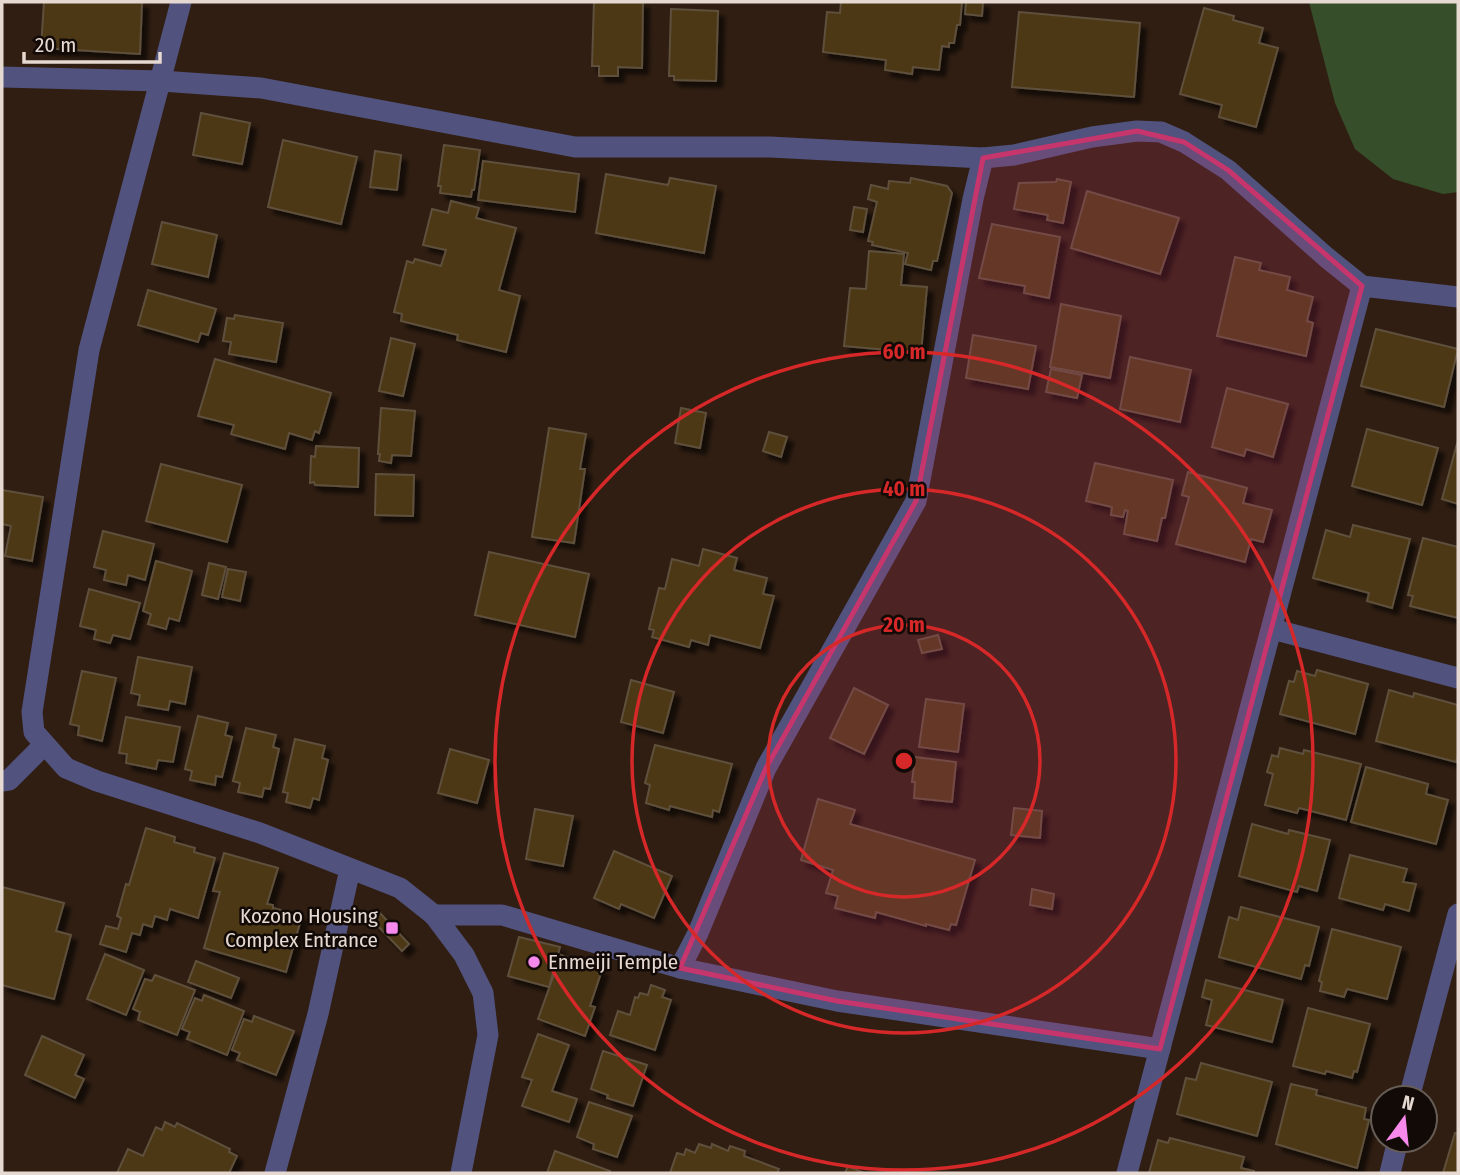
<svg xmlns="http://www.w3.org/2000/svg" width="1460" height="1175" viewBox="0 0 1460 1175" font-family="'Fira Sans Condensed',sans-serif">
<defs>
<filter id="shadow"><feDropShadow dx="6" dy="6" stdDeviation="2" flood-color="#0009"/></filter>
</defs>
<rect width="100%" height="100%" fill="#301e12"/>
<!-- green -->
<polygon fill="#364f2a" points="1309,2 1458,2 1458,192 1443,194 1393,179 1355,149 1335,103"/>
<!-- building -->
<g fill="#4d3714" stroke="#5e503c" stroke-width="2" filter="url(#shadow)">
<polygon points="44,2 142,2 140,54 41,48"/>
<polygon points="594,2 643,2 642,68 618,67 618,76 599,76 599,66 592,66"/>
<polygon points="841,2 962,2 960,25 957,25 954,43 949,43 949,47 942,46 939,70 913,67 912,74 885,70 886,60 823,52 827,12 840,13"/>
<polygon points="966,2 983,2 982,16 965,14"/>
<polygon points="1204,8 1234,16 1233,20 1263,28 1259,43 1278,48 1256,127 1219,117 1222,105 1180,94"/>
<polygon points="671,9 718,11 716,81 674,80 674,76 669,76"/>
<polygon points="1019,12 1140,23 1134,97 1012,87"/>
<polygon points="201,113 250,123 242,164 193,155"/>
<polygon points="283,140 357,157 341,224 268,207"/>
<polygon points="444,145 480,150 474,190 472,190 471,197 440,193 441,186 438,186"/>
<polygon points="375,151 401,155 397,190 370,187"/>
<polygon points="483,161 579,174 575,212 478,200"/>
<polygon points="606,174 668,185 670,178 716,186 704,253 596,233"/>
<polygon points="911,178 947,186 952,193 937,261 933,261 931,270 905,264 908,253 872,245 873,242 868,241 877,202 868,199 871,185 888,189 889,181 910,183"/>
<polygon points="1057,179 1071,182 1063,223 1047,220 1048,215 1014,209 1019,183 1056,182"/>
<polygon points="1087,191 1179,218 1160,274 1071,248"/>
<polygon points="451,201 479,208 476,218 516,228 499,290 520,296 506,352 457,340 458,335 401,321 402,314 394,312 407,261 413,263 415,259 441,266 446,250 423,245 432,209 448,213"/>
<polygon points="854,207 867,209 863,232 850,230"/>
<polygon points="162,222 217,235 208,277 152,264"/>
<polygon points="992,224 1060,237 1049,298 1024,293 1025,286 979,278"/>
<polygon points="869,251 904,254 901,285 927,287 921,353 844,346 850,288 866,289"/>
<polygon points="1235,257 1261,263 1259,270 1290,277 1287,290 1313,297 1307,321 1313,323 1306,356 1217,336"/>
<polygon points="148,290 216,309 208,335 201,333 198,342 138,325"/>
<polygon points="1061,304 1121,316 1110,378 1050,367"/>
<polygon points="235,315 283,323 276,362 229,354 231,342 223,341 227,318 234,319"/>
<polygon points="1376,329 1458,349 1444,407 1361,386"/>
<polygon points="973,335 1036,346 1028,389 966,378"/>
<polygon points="391,338 415,344 403,396 379,391"/>
<polygon points="1130,357 1191,370 1180,422 1120,409"/>
<polygon points="215,359 331,393 319,433 315,431 312,440 289,433 285,449 231,434 234,425 198,416"/>
<polygon points="1051,369 1082,375 1077,398 1046,392"/>
<polygon points="1227,388 1288,404 1273,457 1246,449 1244,456 1212,447"/>
<polygon points="381,408 415,411 411,456 392,455 391,463 379,461 380,454 378,454"/>
<polygon points="681,408 706,413 700,448 675,443"/>
<polygon points="549,428 586,434 580,469 585,469 574,543 532,537"/>
<polygon points="1367,429 1438,448 1422,505 1352,486"/>
<polygon points="769,432 787,437 781,457 763,451"/>
<polygon points="1458,440 1458,504 1442,499"/>
<polygon points="316,446 359,448 358,487 315,485 314,482 310,483 311,456 315,457"/>
<polygon points="1095,463 1173,480 1165,518 1162,518 1157,541 1124,534 1128,511 1125,510 1123,517 1111,515 1112,507 1086,501"/>
<polygon points="161,464 242,485 227,542 146,521"/>
<polygon points="1188,472 1247,488 1243,503 1272,510 1263,542 1251,539 1245,562 1176,544 1189,497 1182,495"/>
<polygon points="376,474 414,475 413,516 375,515"/>
<polygon points="2,490 43,497 32,561 5,556 11,526 2,524"/>
<polygon points="1353,525 1410,539 1392,608 1367,601 1369,593 1313,578 1326,530 1350,537"/>
<polygon points="103,531 154,544 145,580 128,575 126,585 104,580 106,570 94,567"/>
<polygon points="1423,538 1458,547 1458,618 1410,606 1413,596 1408,595"/>
<polygon points="703,549 737,558 734,570 767,578 763,594 774,596 760,648 710,635 708,645 691,640 689,647 652,637 654,630 649,629 659,588 665,589 672,559 699,566"/>
<polygon points="489,552 589,574 575,637 475,615"/>
<polygon points="156,561 192,571 179,621 169,618 166,629 148,624 151,614 143,611"/>
<polygon points="209,563 226,567 218,599 202,595"/>
<polygon points="228,569 246,572 240,601 222,597"/>
<polygon points="89,589 140,603 130,639 113,635 110,643 94,639 96,630 80,626"/>
<polygon points="938,635 942,649 922,653 918,640"/>
<polygon points="138,657 192,667 185,704 170,701 168,710 138,705 140,695 131,693"/>
<polygon points="1317,670 1368,684 1355,734 1280,714 1289,681 1294,682 1297,671 1315,676"/>
<polygon points="82,671 116,678 102,741 78,735 79,726 70,724"/>
<polygon points="631,680 674,692 663,733 621,722"/>
<polygon points="854,688 888,705 864,754 830,738"/>
<polygon points="1389,690 1413,697 1414,693 1458,705 1458,754 1456,762 1376,741"/>
<polygon points="926,699 964,704 958,752 919,747"/>
<polygon points="198,716 228,723 225,735 232,737 222,777 216,776 215,785 190,780 192,771 185,769"/>
<polygon points="126,717 180,727 173,762 158,760 156,769 126,763 127,754 119,753"/>
<polygon points="246,728 276,735 273,747 279,749 270,789 264,788 262,797 238,792 240,783 233,781"/>
<polygon points="295,739 325,746 322,758 328,760 319,800 313,798 310,808 286,802 288,793 283,792"/>
<polygon points="655,745 732,764 719,812 713,810 712,817 670,806 669,810 646,803 650,785 645,783"/>
<polygon points="1280,748 1303,754 1304,750 1361,764 1346,820 1299,808 1297,813 1265,805 1273,774 1267,772 1272,755 1278,757"/>
<polygon points="450,749 489,760 477,803 438,793"/>
<polygon points="915,757 956,762 952,802 914,798 915,782 912,782"/>
<polygon points="1366,767 1428,784 1426,794 1448,800 1436,844 1351,822"/>
<polygon points="818,799 855,810 850,824 975,860 956,925 951,924 949,930 926,924 926,926 876,912 875,918 835,908 838,896 826,893 833,870 801,860"/>
<polygon points="1014,808 1042,811 1040,838 1011,835"/>
<polygon points="535,809 573,816 563,866 526,859"/>
<polygon points="1252,824 1288,834 1289,830 1330,840 1317,891 1299,886 1297,892 1239,876"/>
<polygon points="146,828 175,837 174,842 195,848 194,852 215,858 198,918 170,909 167,920 155,916 152,927 143,924 140,935 132,933 126,952 100,944 106,926 118,929 121,918 117,916 126,884 129,885"/>
<polygon points="614,851 672,876 654,918 621,904 619,909 594,898"/>
<polygon points="224,853 278,868 267,904 273,905 273,908 302,916 286,972 204,948 220,892 213,891"/>
<polygon points="1350,855 1407,869 1403,882 1416,884 1409,911 1385,904 1383,910 1339,898"/>
<polygon points="2,887 64,903 56,931 71,935 54,999 2,985"/>
<polygon points="1032,889 1054,894 1052,909 1030,905"/>
<polygon points="1241,907 1319,927 1309,966 1305,965 1301,979 1219,957 1229,917 1238,920"/>
<polygon points="379,912 409,944 402,951 372,920"/>
<polygon points="1332,929 1401,947 1387,999 1347,989 1344,997 1320,991 1322,982 1319,981"/>
<polygon points="519,937 560,947 549,987 508,976"/>
<polygon points="105,954 144,970 126,1015 87,999"/>
<polygon points="561,955 602,970 590,1006 595,1007 585,1036 538,1019"/>
<polygon points="196,961 239,978 231,998 188,982"/>
<polygon points="155,975 195,990 177,1035 138,1020 140,1012 133,1009 145,979 152,981"/>
<polygon points="1206,980 1283,1000 1272,1042 1206,1025 1212,1000 1202,997"/>
<polygon points="651,985 665,990 662,997 671,1000 655,1050 610,1035 618,1011 630,1015 635,997 638,998 640,993 648,995"/>
<polygon points="204,995 244,1011 227,1055 187,1039 190,1032 182,1029 195,998 202,1001"/>
<polygon points="1308,1008 1370,1024 1357,1072 1354,1071 1352,1078 1326,1071 1325,1074 1293,1066"/>
<polygon points="254,1016 294,1031 276,1075 237,1060 240,1053 232,1050 244,1019 252,1022"/>
<polygon points="538,1034 569,1045 552,1091 577,1099 569,1122 522,1106 532,1080 522,1077"/>
<polygon points="42,1036 84,1055 75,1075 84,1079 75,1098 25,1075"/>
<polygon points="603,1051 647,1065 633,1106 607,1098 608,1095 591,1089"/>
<polygon points="1201,1063 1272,1082 1257,1136 1177,1114 1186,1078 1196,1080"/>
<polygon points="1291,1084 1317,1090 1316,1095 1366,1108 1364,1119 1369,1120 1357,1168 1276,1144"/>
<polygon points="589,1102 632,1116 617,1157 593,1149 594,1144 577,1137"/>
<polygon points="165,1122 175,1127 177,1123 230,1149 229,1152 237,1156 229,1173 117,1173 128,1149 143,1156 156,1127 162,1130"/>
<polygon points="1455,1133 1458,1134 1458,1173 1443,1173"/>
<polygon points="1170,1138 1244,1157 1241,1168 1254,1171 1254,1173 1149,1173 1158,1140 1168,1143"/>
<polygon points="699,1144 711,1148 712,1144 728,1151 730,1146 745,1151 744,1156 779,1169 777,1173 670,1173 677,1153 684,1155 686,1149 695,1153"/>
<polygon points="555,1151 610,1171 609,1173 547,1173"/>
<polygon points="848,1166 864,1173 845,1173"/>
</g>
<g fill="none" stroke-linecap="round" stroke-linejoin="round">
<!-- minor -->
<g stroke="#51527e" stroke-width="21">
<polyline points="181,2 89,350 32,712 34,732 66,768 97,781 260,833 400,888 434,915 464,955 483,993 488,1035 461,1173"/>
<polyline points="2,77 161,81 261,88 575,147 770,147 983,158 1014,155 1092,137 1137,131 1161,132 1184,142 1228,170 1326,257 1362,286 1458,297"/>
<polyline points="1272,629 1458,678"/>
<polyline points="2,781 9,780 44,745"/>
<polyline points="434,915 502,915 680,968 837,1001 1160,1049"/>
<polyline points="680,968 698,933 766,768 916,501 973,199 983,158"/>
<polyline points="1409,1098 1458,914"/>
<polyline points="275,1173 318,1014 350,869"/>
<polyline points="1127,1173 1362,286"/>
<polyline points="1390,1173 1398,1140"/>
</g>
</g>
<!-- marked area -->
<path fill="#c7356d" fill-opacity="0.2" stroke="#c7356d" stroke-width="5" stroke-linejoin="round" d="M 1137,131 L 1184,142 L 1228,170 L 1362,286 L 1160,1049 L 837,1001 L 680,968 L 766,768 L 916,501 L 983,158 Z"/>
<!-- distance rings -->
<g fill="none" stroke="#d62828" stroke-width="3.5">
<circle cx="904" cy="761" r="136"/>
<circle cx="904" cy="761" r="272"/>
<circle cx="904" cy="761" r="409"/>
</g>
<!-- markers -->
<g fill="#f788ec" stroke="#120a06" stroke-width="2.5">
<rect x="385" y="921" width="14" height="14" rx="3.5"/>
<circle cx="534" cy="962" r="7"/>
</g>
<g text-anchor="middle" dominant-baseline="central" stroke-width="5" stroke-linejoin="round" paint-order="stroke">
<!-- poi labels -->
<g font-size="21" fill="#e6d9d1" stroke="#120a06" text-anchor="end">
<text x="378" y="916">Kozono Housing<tspan x="378" dy="24">Complex Entrance</tspan></text>
<text x="548" y="962" text-anchor="start">Enmeiji Temple</text>
</g>
</g>
<circle cx="904" cy="761" r="10" fill="#d62828" stroke="#120a06" stroke-width="3.5"/>
<g font-size="21" text-anchor="middle" font-weight="bold" fill="#d62828" stroke="#120a06" stroke-width="5" stroke-linejoin="round" paint-order="stroke">
<text x="904" y="359">60 m</text>
<text x="904" y="496">40 m</text>
<text x="904" y="632">20 m</text>
</g>
<!-- border -->
<rect width="1460" height="1175" fill="none" stroke="#e6d9d1" stroke-width="7"/>
<!-- north arrow -->
<g transform="translate(1404 1119) rotate(15)"><circle r="33" fill="#120a06" stroke="#675d57" stroke-width="2"/>
<path d="M0-5L12 26L0 18L-12 26Z" fill="#f788ec"/>
<text y="-10" font-size="19" font-weight="bold" text-anchor="middle" fill="#e6d9d1">N</text>
</g>
<!-- scale -->
<path d="M24 52v10h136v-10" fill="none" stroke="#e6d9d1" stroke-width="3.5"/>
<text x="35" y="52" font-size="21" fill="#e6d9d1" stroke="#120a06" stroke-width="5" paint-order="stroke">20 m</text>
</svg>
